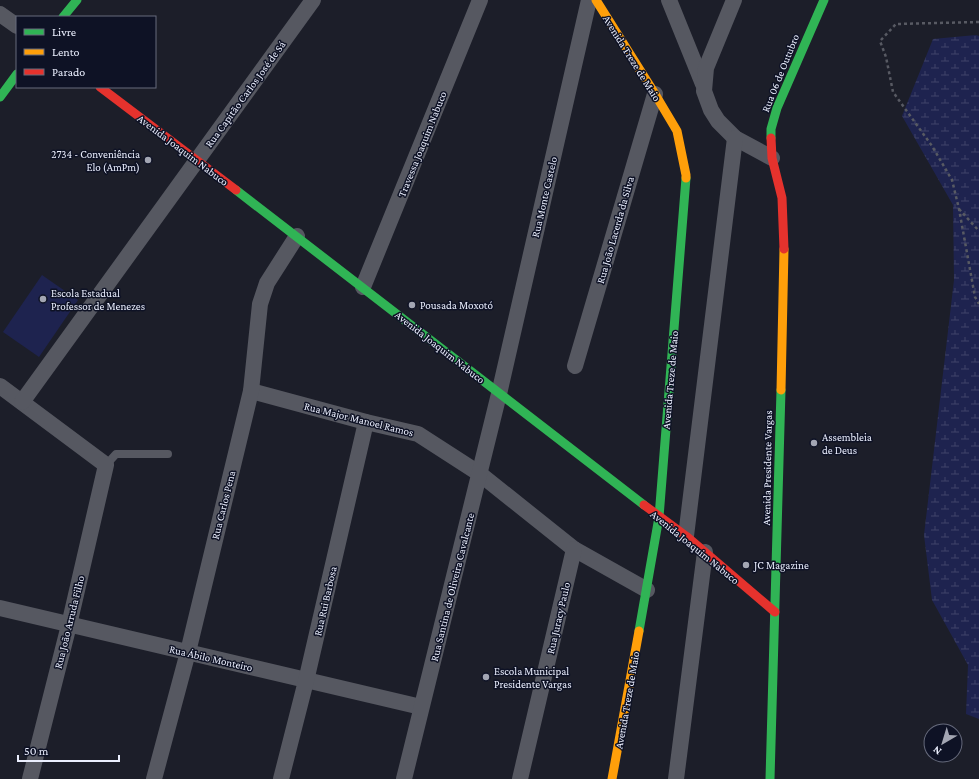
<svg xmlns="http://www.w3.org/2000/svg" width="979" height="779" viewBox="0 0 979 779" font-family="'Crimson Pro',serif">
<defs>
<pattern id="wetland-marsh" width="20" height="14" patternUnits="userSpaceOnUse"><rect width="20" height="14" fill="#1e234f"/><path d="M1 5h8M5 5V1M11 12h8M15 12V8" fill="none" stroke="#3f4369"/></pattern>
</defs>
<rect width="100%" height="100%" fill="#1c1e29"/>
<!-- green -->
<polygon fill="#1e234f" points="42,275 78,300 39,357 3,332"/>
<!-- wetland -->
<polygon fill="url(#wetland-marsh)" points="976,35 979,36 979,719 966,714 968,665 932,600 924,535 954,280 953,205 902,116 933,39"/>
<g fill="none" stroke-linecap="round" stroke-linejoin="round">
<!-- path -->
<g stroke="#585a63" stroke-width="2.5" stroke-dasharray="3 3" stroke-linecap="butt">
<polyline points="979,22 896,24 880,41 886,57 893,92 932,146 952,180 959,209 975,297 979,304"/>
<polyline points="959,209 979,231"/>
</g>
<!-- lane -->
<polyline stroke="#565861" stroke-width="8" points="106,465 116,454 168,454"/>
<!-- street -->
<g stroke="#565861" stroke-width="16">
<polyline points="669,0 703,84"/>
<polyline points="734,0 706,68 704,91 711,110 718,121 735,138 772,158"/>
<polyline points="0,14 17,26"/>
<polyline points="363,287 480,0"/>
<polyline points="575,366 655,94"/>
<polyline points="0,386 106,465 69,625 30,779"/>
<polyline points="251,391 366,422 418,434 480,474 574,549 647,590"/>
<polyline points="22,402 313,0"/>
<polyline points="686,536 735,138"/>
<polyline points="0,608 421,707"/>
<polyline points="154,779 188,652 251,391 260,304 267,283 297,236"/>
<polyline points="281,779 306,681 366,422"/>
<polyline points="404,779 499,394 589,0"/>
<polyline points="520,779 574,549"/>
<polyline points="676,779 705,552"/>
</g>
<!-- fast -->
<g stroke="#30b455" stroke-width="9">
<polyline points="63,17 77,0"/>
<polyline points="0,97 17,74"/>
<polyline points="771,138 771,129 777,108 824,0"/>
<polyline points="236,190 644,505"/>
<polyline points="639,631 659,517 686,178"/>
<polyline points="770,779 781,390"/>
</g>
<!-- slow -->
<g stroke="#ff9f0a" stroke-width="9">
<polyline points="596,0 655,94 677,131 686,175 686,178"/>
<polyline points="781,390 784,249"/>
<polyline points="612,779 639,631"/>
</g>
<!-- jam -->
<g stroke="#e5322d" stroke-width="9">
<polyline points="100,87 236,190"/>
<polyline points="771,138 772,158 782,198 784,249"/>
<polyline points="644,505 686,536 775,612"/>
</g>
</g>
<!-- markers -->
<g fill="#a3a6b3" stroke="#0e1225" stroke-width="1.5">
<circle cx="148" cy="160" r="4"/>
<circle cx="43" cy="299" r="4"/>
<circle cx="412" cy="305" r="4"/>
<circle cx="814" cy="443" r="4"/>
<circle cx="746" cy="565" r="4"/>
<circle cx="486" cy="677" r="4"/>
</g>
<g text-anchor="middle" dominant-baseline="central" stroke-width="3" stroke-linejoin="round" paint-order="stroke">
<!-- street labels -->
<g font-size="11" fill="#ebeffe" stroke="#0e1225">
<text transform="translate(632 58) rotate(58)">Avenida Treze de Maio</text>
<text transform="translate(780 73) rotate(-68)">Rua 06 de Outubro</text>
<text transform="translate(245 94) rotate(-54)">Rua Capitão Carlos José de Sá</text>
<text transform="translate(422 144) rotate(-68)">Travessa Joaquim Nabuco</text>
<text transform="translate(183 150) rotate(37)">Avenida Joaquim Nabuco</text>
<text transform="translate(544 197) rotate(-77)">Rua Monte Castelo</text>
<text transform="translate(615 230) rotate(-74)">Rua João Lacerda da Silva</text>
<text transform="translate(440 347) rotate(38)">Avenida Joaquim Nabuco</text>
<text transform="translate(670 380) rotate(-85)">Avenida Treze de Maio</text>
<text transform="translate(359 419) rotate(14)">Rua Major Manoel Ramos</text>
<text transform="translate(767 468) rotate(-89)">Avenida Presidente Vargas</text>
<text transform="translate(223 505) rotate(-76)">Rua Carlos Pena</text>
<text transform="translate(695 547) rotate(39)">Avenida Joaquim Nabuco</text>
<text transform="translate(452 587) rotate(-76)">Rua Santina de Oliveira Cavalcante</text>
<text transform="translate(325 601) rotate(-77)">Rua Rui Barbosa</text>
<text transform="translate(558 618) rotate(-77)">Rua Juracy Paulo</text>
<text transform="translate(69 622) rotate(-76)">Rua João Arruda Filho</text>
<text transform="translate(211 658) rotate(13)">Rua Ábilo Monteiro</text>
<text transform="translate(627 700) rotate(-80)">Avenida Treze de Maio</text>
</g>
<!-- poi labels -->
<g font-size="11" fill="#ebeffe" stroke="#0e1225" text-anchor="start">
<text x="140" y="154" text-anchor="end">2734 - Conveniência<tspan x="140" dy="13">Elo (AmPm)</tspan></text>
<text x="51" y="293">Escola Estadual<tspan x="51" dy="13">Professor de Menezes</tspan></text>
<text x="420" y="305">Pousada Moxotó</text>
<text x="822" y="437">Assembleia<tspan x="822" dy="13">de Deus</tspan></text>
<text x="754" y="565">JC Magazine</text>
<text x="494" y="671">Escola Municipal<tspan x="494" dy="13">Presidente Vargas</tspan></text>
</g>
</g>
<!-- legend -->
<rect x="16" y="16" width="140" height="72" fill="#0e1225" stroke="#666a7c"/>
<rect x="24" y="29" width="20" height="6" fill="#30b455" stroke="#666a7c"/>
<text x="52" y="36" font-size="12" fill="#ebeffe">Livre</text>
<rect x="24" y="49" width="20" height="6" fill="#ff9f0a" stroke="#666a7c"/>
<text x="52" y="56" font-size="12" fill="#ebeffe">Lento</text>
<rect x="24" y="69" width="20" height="6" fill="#e5322d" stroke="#666a7c"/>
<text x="52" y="76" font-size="12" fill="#ebeffe">Parado</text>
<!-- north arrow -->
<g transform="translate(943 743) rotate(218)"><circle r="19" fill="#0e1225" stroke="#666a7c"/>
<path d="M0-3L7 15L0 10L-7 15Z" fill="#a3a6b3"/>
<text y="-6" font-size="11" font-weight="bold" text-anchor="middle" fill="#ebeffe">N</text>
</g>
<!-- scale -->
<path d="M18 755v6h101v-6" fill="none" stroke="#ebeffe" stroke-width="2"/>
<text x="24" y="755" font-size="12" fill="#ebeffe" stroke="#0e1225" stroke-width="3" paint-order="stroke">50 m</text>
</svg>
